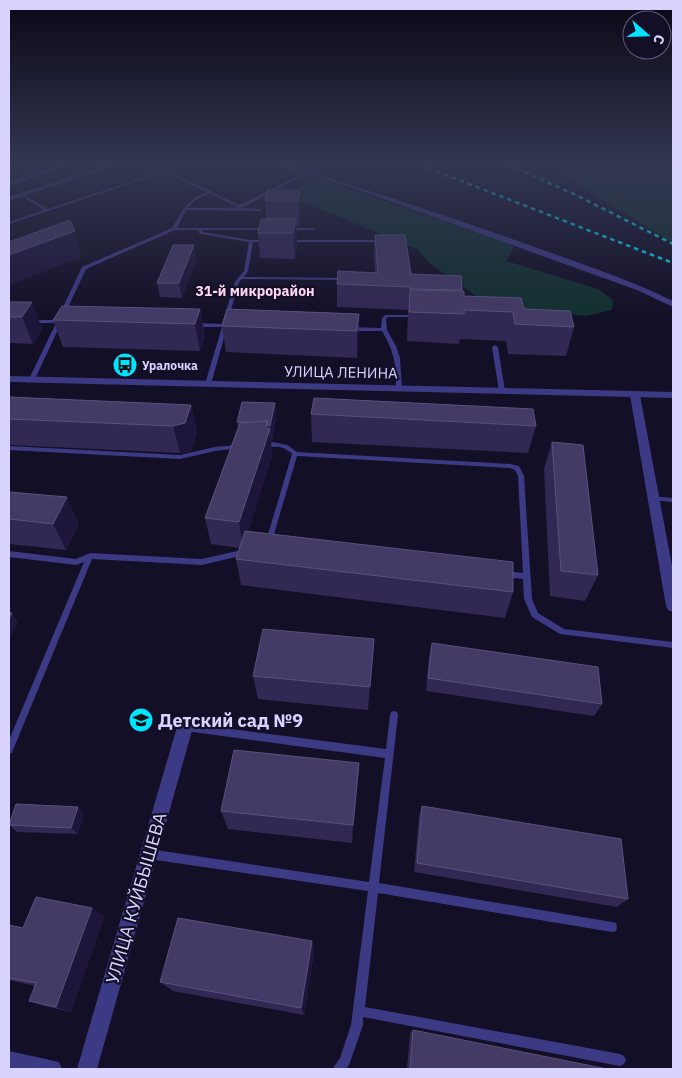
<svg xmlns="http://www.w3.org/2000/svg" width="682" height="1078" viewBox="0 0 682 1078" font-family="'IBM Plex Sans',sans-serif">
<rect width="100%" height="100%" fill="#130f26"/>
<!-- green -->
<g fill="#12302f">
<polygon points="547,165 673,165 673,242 669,241"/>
<polygon points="317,178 505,242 514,247 506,261 598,289 613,300 612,310 586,316 510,309 479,298 428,262 417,249 286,195"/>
</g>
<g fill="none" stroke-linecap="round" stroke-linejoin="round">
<!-- service -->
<g fill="#3d3a85" fill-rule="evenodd">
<path d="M 165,170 L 209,190 L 211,190 L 212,192 L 240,205 L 305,172 L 307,172 L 307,174 L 242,208 L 260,209 L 261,209 L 261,211 L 186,210 L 177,228 L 268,228 L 269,229 L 267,230 L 203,230 L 203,232 L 251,240 L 270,240 L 270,241 L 268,242 L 253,242 L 248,271 L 244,277 L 345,278 L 347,279 L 345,280 L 242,279 L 239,282 L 227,324 L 234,326 L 231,328 L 227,327 L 211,384 L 210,385 L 206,385 L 205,384 L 222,327 L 194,327 L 191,325 L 194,323 L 222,324 L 235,282 L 244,271 L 249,242 L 201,234 L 199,233 L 199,230 L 175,230 L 86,269 L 62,320 L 66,322 L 61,323 L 35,379 L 34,380 L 30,380 L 29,379 L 56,323 L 32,323 L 30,322 L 30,320 L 57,320 L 82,267 L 172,228 L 184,208 L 194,198 L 206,192 L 165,172 L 9,224 L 9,222 L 44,210 L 20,195 L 23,194 L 48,209 ZM 209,193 L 237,207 L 235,208 L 188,208 L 196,200 Z"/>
<polygon points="286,228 313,228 315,229 313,230 287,230 285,229"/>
<polygon points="287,240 374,240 376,241 374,242 289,242 287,241"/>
<path d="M 385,315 L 415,315 L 417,316 L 415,317 L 388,317 L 386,319 L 387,330 L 396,346 L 400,358 L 402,389 L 399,391 L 396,389 C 396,365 395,353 382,331 L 349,331 L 346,329 L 349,327 L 381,328 L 382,318 Z"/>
<polygon points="495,345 498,347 505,391 502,393 499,391 492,347"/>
<path d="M 273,442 L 287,445 L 297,452 L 510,464 L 519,466 L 524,476 L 532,599 L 538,613 L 564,629 L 673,642 L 673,648 L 560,634 L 532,617 L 524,599 L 523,579 L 505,577 L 502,576 L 501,574 L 502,572 L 505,571 L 523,573 L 518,476 L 515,470 L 510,468 L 297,456 L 272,541 L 271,543 L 267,543 L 266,541 L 292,454 C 278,441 271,451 261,445 L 264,443 Z"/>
<polygon points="238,445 240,446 241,447 240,448 215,451 180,459 9,450 9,446 180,455 215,447"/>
<polygon points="650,496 673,498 673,502 652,500 650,500 649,498"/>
<polygon points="246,549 248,550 249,552 248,554 202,565 92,559 13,750 12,753 9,754 9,740 84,562 76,565 9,557 9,551 76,559 90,553 202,559"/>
<polygon points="394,711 397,712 398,715 379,883 612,922 616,923 617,927 616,931 612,932 378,893 365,1007 620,1054 624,1056 626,1060 624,1064 620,1066 363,1017 363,1025 349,1065 346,1069 333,1069 335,1065 340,1058 351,1025 368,891 149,859 146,857 144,854 146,851 149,849 369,882 385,758 185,731 182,730 181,727 182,724 185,723 386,749 390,715 391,712"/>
</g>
<!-- minor -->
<g fill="#3d3a85" fill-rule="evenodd">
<polygon points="635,392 640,395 673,571 673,612 668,610 666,606 630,395"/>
<polygon points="185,720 190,722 193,727 97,1069 77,1069 177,727 180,722"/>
<polygon points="9,1051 59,1062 62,1069 9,1069"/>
</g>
<!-- tertiary -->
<g fill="#3d3a85" fill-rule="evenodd">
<polygon points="61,165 70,165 9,186 9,182"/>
<polygon points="106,165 116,165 9,201 9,197"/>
<path d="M 277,165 L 287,165 C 369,190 451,217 532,246 C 579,263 628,279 673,301 L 673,307 L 637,290 L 512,245 L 361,191 Z"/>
<polygon points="9,376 673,392 673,398 9,382"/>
</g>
<!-- rail -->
<g stroke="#00e5ff" stroke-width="2.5" stroke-dasharray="4.5 4" stroke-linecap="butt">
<polyline points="420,165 673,263"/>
<polyline points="509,165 578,196 673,244"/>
</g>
</g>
<!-- wall -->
<g fill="#312854">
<polygon points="300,190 301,215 299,226 296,226 297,244 295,259 260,258 258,233 266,219 265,201"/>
<polygon points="375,235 411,274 462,291 464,296 524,309 574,327 566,356 508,354 506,341 460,339 459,344 407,341 408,310 337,307 337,284 375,272 374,257"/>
<polygon points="196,259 182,298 160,297 157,283"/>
<polygon points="9,302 32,302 42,329 33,344 9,343"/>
<polygon points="200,309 205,336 200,351 63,347 53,320"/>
<polygon points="359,314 358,341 357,358 226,352 222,326"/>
<polygon points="9,397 191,405 197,432 191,451 180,453 9,445"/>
<polygon points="275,403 276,418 272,441 271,441 272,456 248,532 513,592 505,618 241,585 236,559 240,548 211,544 205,518 238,428 237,422"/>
<polygon points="311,414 536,426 528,453 312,442"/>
<polygon points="552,442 598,575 585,601 550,596 544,469"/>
<polygon points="9,492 79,524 66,550 9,544"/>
<polygon points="374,639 368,710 258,699 253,676"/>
<polygon points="432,643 602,704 594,716 426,691 429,657"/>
<polygon points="359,763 352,843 228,829 221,811"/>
<polygon points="422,806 628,899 617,907 414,872 419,816"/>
<polygon points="84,814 78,834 17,832 9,825"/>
<polygon points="92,908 104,917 71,1012 45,1006 29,1001 35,986 9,980 9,925 23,928"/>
<polygon points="312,941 314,952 304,1015 173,991 160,982"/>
<polygon points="413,1030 607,1069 407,1069 410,1033"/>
</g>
<!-- shaded-wall -->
<g fill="#1d163a">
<polygon points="300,190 301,215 299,226 298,201"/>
<polygon points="296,219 297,244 295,259 293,233"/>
<polygon points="75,231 82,257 9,285 9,255"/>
<polygon points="194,245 196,259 182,298 179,283"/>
<polygon points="32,302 42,329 33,344 22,317"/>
<polygon points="200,309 205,336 200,351 195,324"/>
<polygon points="359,314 358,341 357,358 357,331"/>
<polygon points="275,403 276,418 272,441 270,426"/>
<polygon points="191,405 197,432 191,451 180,453 173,426"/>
<polygon points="267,421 269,432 270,429 272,456 243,548 239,522"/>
<polygon points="67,497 79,524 66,550 53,524"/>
<polygon points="12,613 18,622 9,640 9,619"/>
<polygon points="359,763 358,783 352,843 353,825"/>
<polygon points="78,807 84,814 78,834 71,828"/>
<polygon points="92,908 104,917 71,1012 56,1007"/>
<polygon points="312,941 314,952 304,1015 301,1008"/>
</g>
<!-- building -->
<g fill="#433a66" stroke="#5a527e">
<polygon points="267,190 300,190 298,201 265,201"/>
<polygon points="261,219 296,219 293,233 258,233"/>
<polygon points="70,220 75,231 9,255 9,242"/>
<polygon points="375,235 405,235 411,274 461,276 462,290 410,289 410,287 337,284 338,271 378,273"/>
<polygon points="173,245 194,245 179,283 157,283"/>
<polygon points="410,290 464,291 464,296 521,298 524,309 570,311 574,327 515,324 513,312 464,310 464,314 409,312"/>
<polygon points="9,302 32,302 22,317 9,317"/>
<polygon points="62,306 200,309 195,324 53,320"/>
<polygon points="227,309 359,314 357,331 222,326"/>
<polygon points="9,397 191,405 185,423 173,426 9,419"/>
<polygon points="314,398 533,409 536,426 311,414"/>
<polygon points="242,402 275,403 270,426 268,426 267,421 247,423 247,422 237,422"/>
<polygon points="267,421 266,428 270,429 239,522 205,518 240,423"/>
<polygon points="552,442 583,445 598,575 561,571"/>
<polygon points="9,492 67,497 53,524 9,519"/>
<polygon points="245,531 513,562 513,592 236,559"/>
<polygon points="9,612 12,613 9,619"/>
<polygon points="263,629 374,639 370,687 253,676"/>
<polygon points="432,643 598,667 602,704 428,678"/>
<polygon points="234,750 359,763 353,825 221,811"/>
<polygon points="16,804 78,807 71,828 9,825"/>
<polygon points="422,806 621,839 628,899 417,863"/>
<polygon points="36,897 92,908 56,1007 29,1001 36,983 9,978 9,925 23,928"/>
<polygon points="178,918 312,941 301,1008 160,982"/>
<polygon points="413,1030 607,1069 410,1069"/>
</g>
<!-- sky -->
<linearGradient id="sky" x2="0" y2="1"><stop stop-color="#0a0815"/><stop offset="0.52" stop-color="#333752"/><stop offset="1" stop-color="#333752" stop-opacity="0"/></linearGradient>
<rect width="682" height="316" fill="url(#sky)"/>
<!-- icons -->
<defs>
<symbol id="bus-disc" viewBox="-11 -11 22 22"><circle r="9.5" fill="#00e5ff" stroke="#130f26"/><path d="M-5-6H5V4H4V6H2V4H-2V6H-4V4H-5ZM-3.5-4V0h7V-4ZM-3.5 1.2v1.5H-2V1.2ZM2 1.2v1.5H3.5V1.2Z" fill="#111"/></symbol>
<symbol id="school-disc" viewBox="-11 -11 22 22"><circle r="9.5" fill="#00e5ff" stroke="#130f26"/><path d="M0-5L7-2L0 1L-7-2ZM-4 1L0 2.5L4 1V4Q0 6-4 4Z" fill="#111"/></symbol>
</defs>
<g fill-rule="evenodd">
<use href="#bus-disc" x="111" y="351" width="28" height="28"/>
<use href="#school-disc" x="127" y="706" width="28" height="28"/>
</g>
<g text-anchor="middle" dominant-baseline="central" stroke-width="4.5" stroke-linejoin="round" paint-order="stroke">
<!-- far-poi labels -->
<g font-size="12" font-weight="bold" fill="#d9d4ff" stroke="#130f26" text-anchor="start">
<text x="142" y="365">Уралочка</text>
</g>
<!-- far-neighbourhood labels -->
<g font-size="14" font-weight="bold" fill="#ffd6f0" stroke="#130f26">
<text x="255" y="291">31-й микрорайон</text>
</g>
<!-- street labels -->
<g font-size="15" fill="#d9d4ff" stroke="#130f26">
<text transform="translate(341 372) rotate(1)">УЛИЦА ЛЕНИНА</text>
</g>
<!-- near-poi labels -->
<g font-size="18" font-weight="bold" fill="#d9d4ff" stroke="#130f26" text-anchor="start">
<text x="158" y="720">Детский сад №9</text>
</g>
<!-- near-street labels -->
<g font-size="18" fill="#d9d4ff" stroke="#130f26">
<text transform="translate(136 898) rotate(-74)">УЛИЦА КУЙБЫШЕВА</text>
</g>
</g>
<!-- border -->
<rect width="682" height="1078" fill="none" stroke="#d9d4ff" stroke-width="20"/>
<!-- north arrow -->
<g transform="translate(647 35) rotate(110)"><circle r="24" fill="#130f26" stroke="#625e7d"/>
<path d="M0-4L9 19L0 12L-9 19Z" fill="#00e5ff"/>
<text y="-8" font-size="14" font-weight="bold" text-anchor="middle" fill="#d9d4ff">С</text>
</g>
</svg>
